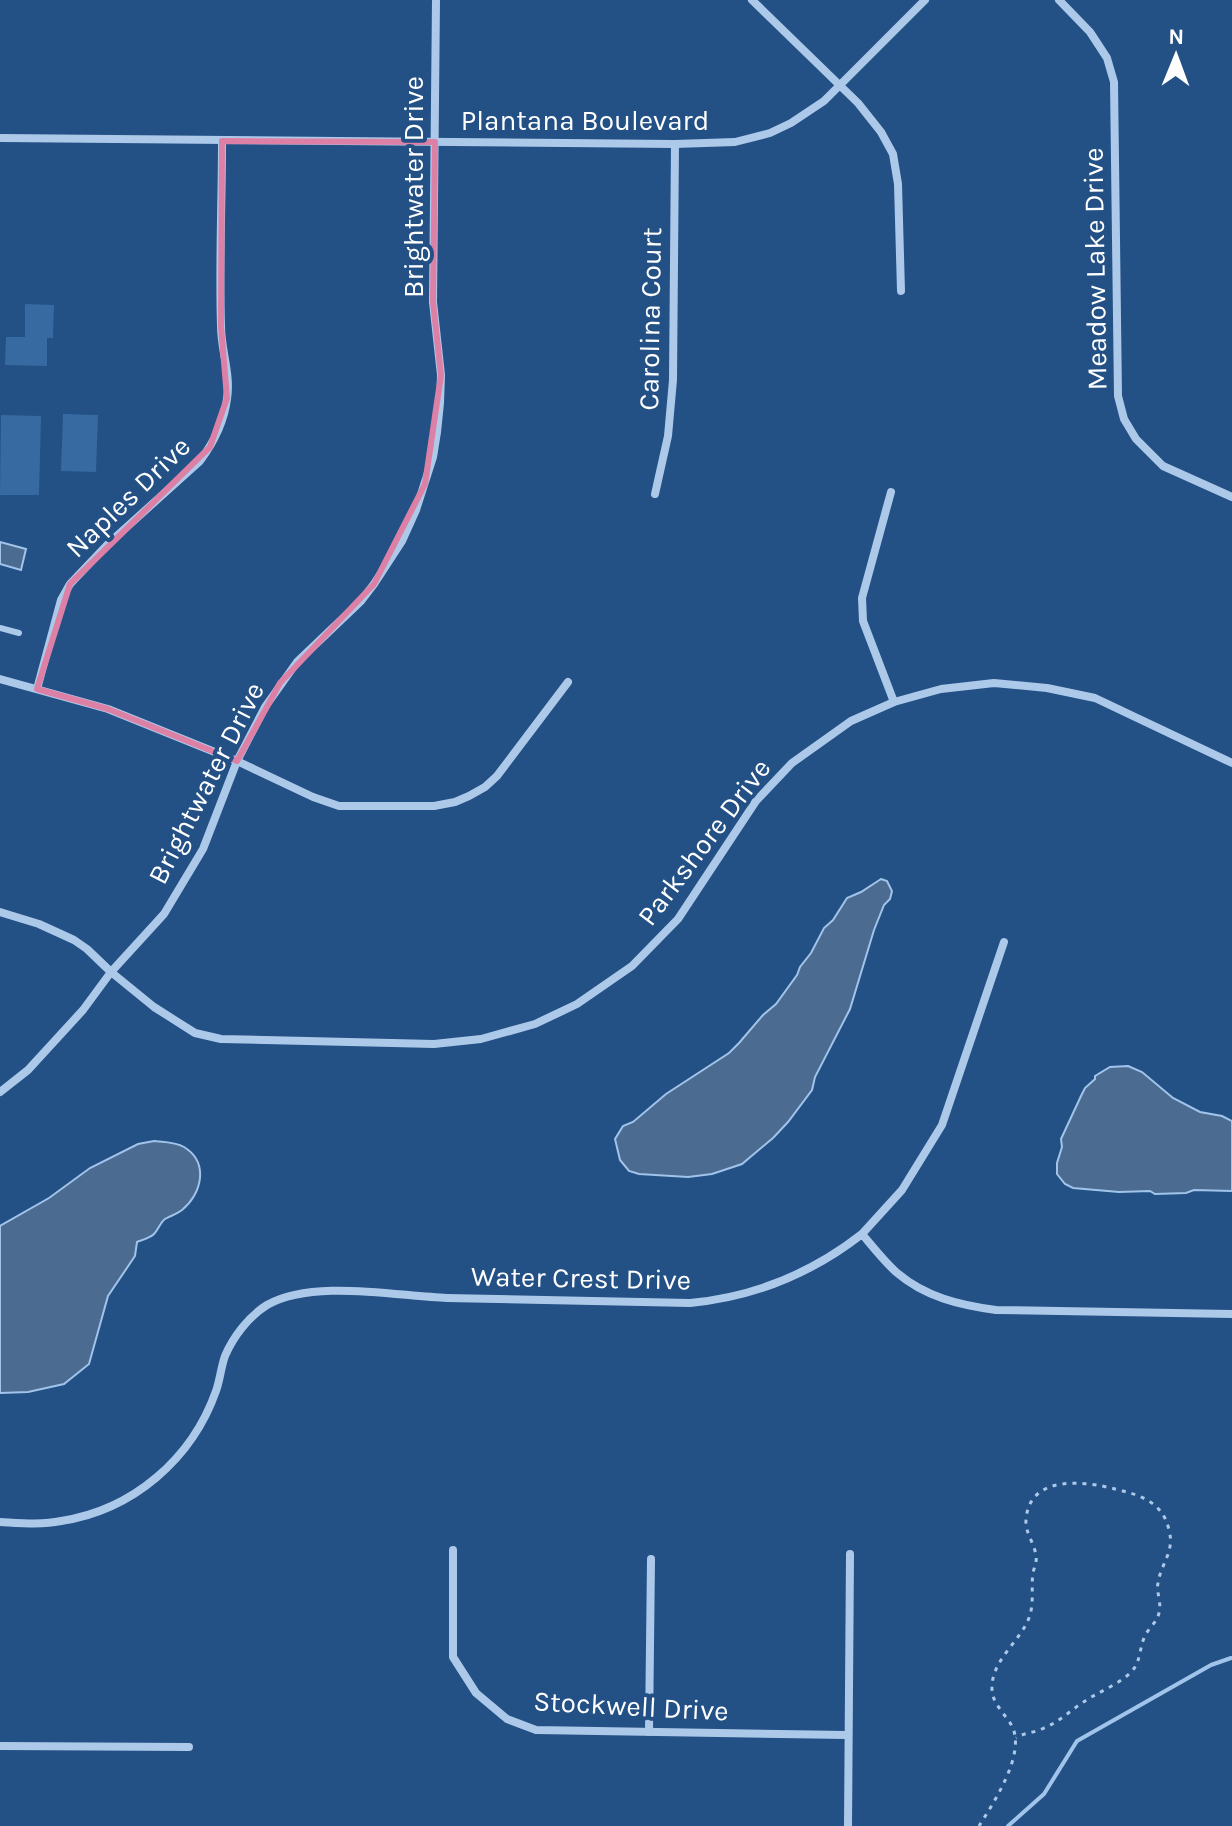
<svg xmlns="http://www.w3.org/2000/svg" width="1232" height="1826" viewBox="0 0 1232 1826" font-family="Karla,sans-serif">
<rect width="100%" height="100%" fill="#235085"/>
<!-- green -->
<g fill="#386aa2">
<polygon points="25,304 54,305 53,338 47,338 47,366 5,365 6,337 25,337"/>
<polygon points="63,414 98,415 96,472 61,471"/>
<polygon points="1,415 41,416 39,495 0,495"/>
</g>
<!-- water -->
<g fill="#4b6b91" stroke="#a1c4ea" stroke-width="2">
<polygon points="0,542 26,549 21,570 0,564"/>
<polygon points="881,879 887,881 892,891 890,899 884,905 874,930 850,1009 815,1077 812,1090 788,1122 773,1138 742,1164 712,1174 688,1177 639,1174 629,1171 620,1160 615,1139 623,1126 633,1122 666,1094 729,1053 739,1043 763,1015 776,1004 797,975 800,967 811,953 824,928 833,920 847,898 861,892"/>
<polygon points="1128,1066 1142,1072 1173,1098 1200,1112 1222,1116 1232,1121 1232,1191 1194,1190 1186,1193 1155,1194 1150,1191 1119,1192 1073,1188 1065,1184 1057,1174 1057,1163 1062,1147 1061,1139 1081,1096 1085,1088 1095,1079 1095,1076 1110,1067"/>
<path d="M 154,1141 C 164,1142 176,1142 184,1147 C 210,1163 201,1195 182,1210 C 177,1214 170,1216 165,1219 C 160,1223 158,1230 154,1234 C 150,1238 142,1240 137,1242 L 135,1256 L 108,1296 L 89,1364 L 64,1384 L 28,1392 L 0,1393 L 0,1226 L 49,1198 L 90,1168 L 138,1144 Z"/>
</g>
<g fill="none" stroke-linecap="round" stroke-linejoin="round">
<!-- stream -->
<polyline stroke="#a1c4ea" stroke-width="4" points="1008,1826 1044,1794 1077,1741 1211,1665 1231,1658"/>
<!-- path -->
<path stroke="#adc9e9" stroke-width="3" stroke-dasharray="4 6" stroke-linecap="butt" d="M 979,1826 C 994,1802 1026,1754 1012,1726 C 1005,1714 992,1703 992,1689 C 991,1659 1022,1641 1030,1615 C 1034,1601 1031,1586 1033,1572 C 1035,1566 1037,1561 1036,1555 C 1034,1543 1025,1532 1026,1520 C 1029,1474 1085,1481 1115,1489 C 1140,1495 1163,1502 1169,1530 C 1175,1552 1161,1563 1158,1583 C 1156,1592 1162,1603 1159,1613 C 1157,1623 1147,1629 1144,1638 C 1140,1648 1140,1659 1135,1667 C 1127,1681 1098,1692 1085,1701 C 1071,1710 1059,1722 1044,1728 C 1035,1733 1025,1732 1016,1738"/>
<!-- service -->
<polyline stroke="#adc9e9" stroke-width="6" points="0,628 19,633"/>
<!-- minor -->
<g stroke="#adc9e9" stroke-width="8">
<polyline points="752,0 858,103 881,132 893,154 898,184 901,291"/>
<polyline points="1059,0 1090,32 1107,58 1114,82 1118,396 1124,419 1136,439 1163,466 1232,497"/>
<polyline points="0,138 675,144 735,142 770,133 791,123 824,101 925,0"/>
<polyline points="891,492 862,598 863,621 894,702"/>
<polyline points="655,494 668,436 673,380 675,144"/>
<polyline points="0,679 108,709 237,761 313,797 339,806 434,806 455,802 469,796 485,787 497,776 568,682"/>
<path d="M 37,689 L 61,600 L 70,584 L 109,543 L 200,461 C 214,442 224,423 227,399 C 231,374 221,351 221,326 C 219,264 222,202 222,141"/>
<polyline points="0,912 39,924 74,940 87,949 111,972 154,1007 195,1033 221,1039 434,1044 481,1039 535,1024 577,1004 632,966 678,919 756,801 792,763 851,721 894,702 941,689 994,683 1047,688 1095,698 1232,763"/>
<polyline points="0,1092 28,1070 83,1010 111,972 164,914 203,849 237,761 265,707 297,662 361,601 374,584 402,541 416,510 433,457 437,432 440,403 441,375 433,302 436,0"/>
<polyline points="862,1234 902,1190 942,1125 1004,942"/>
<path d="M 0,1522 C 20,1523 41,1525 61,1521 C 133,1510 192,1459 216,1391 C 220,1380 221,1367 225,1356 C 233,1337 249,1316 267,1305 C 313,1279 395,1296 447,1298 C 528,1300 609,1301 690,1303 C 754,1297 812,1273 862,1234 C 873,1247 884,1261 896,1272 C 925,1297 959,1305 996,1310 L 1232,1314"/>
<polyline points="453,1550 453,1657 476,1693 507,1719 536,1730 847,1735"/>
<polyline points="649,1732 651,1559"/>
<polyline points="0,1746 189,1747"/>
<polyline points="848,1826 850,1554"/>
</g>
</g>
<!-- marked area -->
<path fill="none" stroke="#dd80a5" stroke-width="6" stroke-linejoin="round" d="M 222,141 L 435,142 L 433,302 L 441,375 L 425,484 L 374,584 L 280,683 L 237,761 L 108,709 L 37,689 L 70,584 L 210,447 L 227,398 L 221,326 Z"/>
<g text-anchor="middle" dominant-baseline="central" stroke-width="8" stroke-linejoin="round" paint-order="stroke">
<!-- street labels -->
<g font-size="28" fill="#fff" stroke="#235085">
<text x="585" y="120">Plantana Boulevard</text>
<text transform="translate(413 187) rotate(-90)">Brightwater Drive</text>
<text transform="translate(1095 269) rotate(-91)">Meadow Lake Drive</text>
<text transform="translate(650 319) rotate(-89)">Carolina Court</text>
<text transform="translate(128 497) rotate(-44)">Naples Drive</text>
<text transform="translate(206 783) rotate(-63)">Brightwater Drive</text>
<text transform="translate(704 842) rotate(-53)">Parkshore Drive</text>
<text transform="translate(581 1278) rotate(1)">Water Crest Drive</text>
<text transform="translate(631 1706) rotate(3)">Stockwell Drive</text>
</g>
</g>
<!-- north arrow -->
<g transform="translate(1176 56) rotate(1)" stroke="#235085" stroke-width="6" paint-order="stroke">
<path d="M0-6L14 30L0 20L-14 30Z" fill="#ffffff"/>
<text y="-12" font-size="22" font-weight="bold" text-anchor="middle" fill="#ffffff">N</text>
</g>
</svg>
